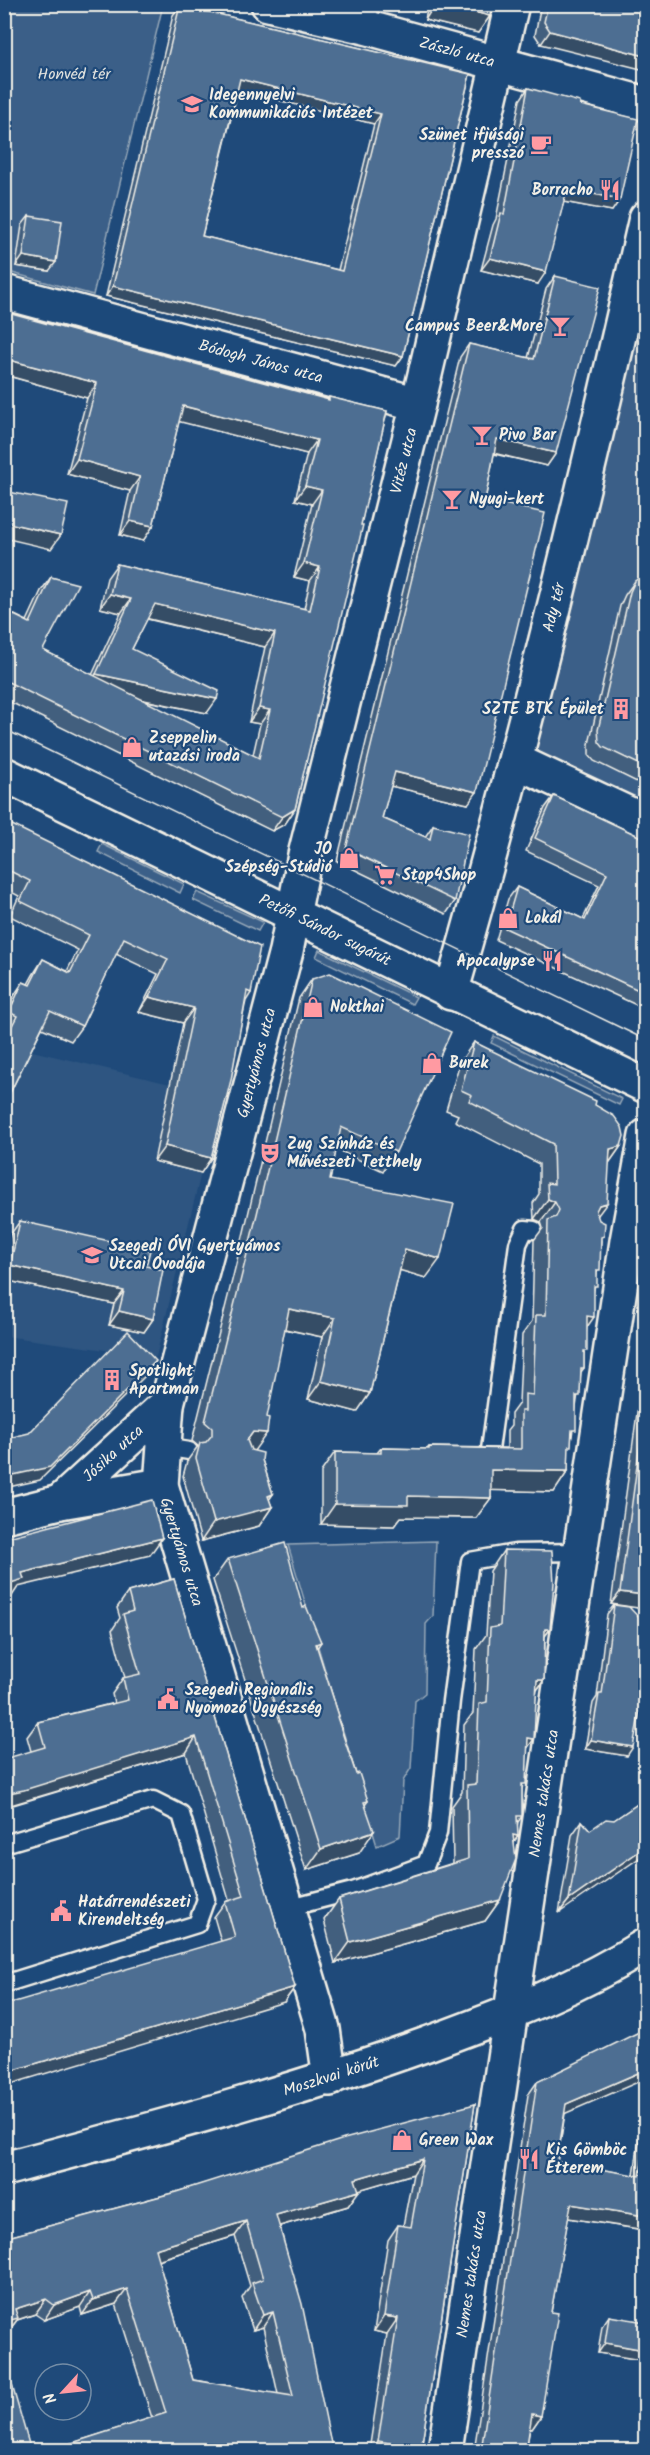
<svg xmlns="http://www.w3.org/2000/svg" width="650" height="2455" viewBox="0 0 650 2455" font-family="Kalam,sans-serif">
<rect width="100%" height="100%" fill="#1f4a7a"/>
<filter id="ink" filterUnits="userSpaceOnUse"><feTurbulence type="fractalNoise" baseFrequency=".0167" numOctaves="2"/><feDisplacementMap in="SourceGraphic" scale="12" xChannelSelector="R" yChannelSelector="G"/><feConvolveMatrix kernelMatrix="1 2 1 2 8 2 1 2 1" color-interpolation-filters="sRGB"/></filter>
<g filter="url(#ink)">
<!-- built -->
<polygon fill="#2d5581" points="28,1050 170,1084 154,1161 201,1173 156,1357 5,1336 4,1098"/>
<!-- green -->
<g fill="#3a5f88" stroke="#97a8b8" stroke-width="1.5">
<polygon points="4,5 163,5 93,295 5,271"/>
<polygon points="645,214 645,821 516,761"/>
<polygon points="102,844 184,884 180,893 98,852"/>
<polygon points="197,892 263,922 258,931 193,900"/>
<polygon points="319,950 416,997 412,1004 316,957"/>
<polygon points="494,1036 622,1099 619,1105 491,1043"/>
<polygon points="436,1541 433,1616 426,1624 425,1693 415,1701 411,1768 403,1781 400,1836 377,1846 288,1545"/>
</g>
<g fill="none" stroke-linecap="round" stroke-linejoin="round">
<defs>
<g id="lane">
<polyline points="365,27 371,4"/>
<polyline points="164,1447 189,1451"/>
<polyline points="489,1457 518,1244 525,1229 534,1230"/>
<polyline points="4,1844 153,1800 181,1814 206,1899 197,1924 4,1984"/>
<polyline points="287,1908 353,1891 426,1864 438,1833 451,1701 470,1561 515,1553 580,1552"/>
</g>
<g id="street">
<path id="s1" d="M 268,4 L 365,27 L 646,104"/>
<path id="s2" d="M 4,292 L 418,404"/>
<polyline points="516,761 646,822"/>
<path id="s3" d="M 451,993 C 525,737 587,478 646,218"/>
<path id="s4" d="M 60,1502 L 167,1404"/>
<polyline points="4,1516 60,1502 161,1485"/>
<path id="s5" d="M 330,2079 L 323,2029 L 161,1485 L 167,1404 L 286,951 L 305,855 L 418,404 L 512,4"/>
<path id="s6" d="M 445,2450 L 627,1241 L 646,1136"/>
</g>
<g id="secondary">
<path id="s7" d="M 4,774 L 646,1086"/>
</g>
<g id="primary">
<path id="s8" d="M 4,2169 C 147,2131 288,2094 427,2044 C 505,2015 574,1990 646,1945"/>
</g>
</defs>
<!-- lane casing -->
<use href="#lane" stroke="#f4f1e8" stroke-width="21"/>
<!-- street casing -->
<use href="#street" stroke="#f4f1e8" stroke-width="38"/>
<!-- secondary casing -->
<use href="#secondary" stroke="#f4f1e8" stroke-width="38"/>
<!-- primary casing -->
<use href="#primary" stroke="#f4f1e8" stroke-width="38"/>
<!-- lane -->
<use href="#lane" stroke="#1f4a7a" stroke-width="16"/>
<!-- street -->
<use href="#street" stroke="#1f4a7a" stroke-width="33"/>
<!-- secondary -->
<use href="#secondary" stroke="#1f4a7a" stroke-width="33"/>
<!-- primary -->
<use href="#primary" stroke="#1f4a7a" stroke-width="33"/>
<!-- tram -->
<polyline stroke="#f4f1e8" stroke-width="1.5" points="4,729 646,1040"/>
</g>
<!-- wall -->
<g fill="#425f7e" stroke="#f4f1e8" stroke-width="1.5" fill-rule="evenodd">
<polygon points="428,4 492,4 490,16 478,33 425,20"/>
<polygon points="541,4 645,4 541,44 535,35"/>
<path d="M 180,5 L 470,74 L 403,356 L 396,366 L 106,296 L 173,15 ZM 238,90 L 374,124 L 338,270 L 202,236 Z"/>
<polygon points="528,88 580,105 620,199 612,211 564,202 538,284 481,270 493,225 496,219 520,100"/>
<polygon points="29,216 49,271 16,266 22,225"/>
<polygon points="555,276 556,453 547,466 494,454 485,500 468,804 391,786 382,818 425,837 433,825 455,901 446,914 337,861 460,357 469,344 528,358 546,289"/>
<path d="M 4,312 L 328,399 L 329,397 L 387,411 L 295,809 L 285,824 L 272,831 L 4,699 L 4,610 L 27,621 L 41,591 L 51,577 L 43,650 L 92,675 L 121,613 L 100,608 L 107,578 L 117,564 L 304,609 L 310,581 L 294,577 L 312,504 L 295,500 L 307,454 L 179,421 L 153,526 L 143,541 L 120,535 L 130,491 L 67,474 L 87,398 L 4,375 ZM 147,619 L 265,647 L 249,722 L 260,724 L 253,755 L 141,700 L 207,713 L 132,649 Z"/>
<polygon points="645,576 645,786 594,761 589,755 589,744 620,606 625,595 635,581"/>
<polygon points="554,796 645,839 645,1009 496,940 508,899 517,887 583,919 599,885 526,851 545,808"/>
<polygon points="4,821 251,993 246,1001 211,1158 201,1173 154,1161 183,1023 139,1012 158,974 116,954 82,1026 71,1041 42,1028 4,1105 4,1035 7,1031 4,1030 4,1014 13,997 23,982 28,984 33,975 43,959 67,971 78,950 10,916 19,896 4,888"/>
<polygon points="312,979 396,1152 383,1171 336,1149 330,1180 426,1278 400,1270 370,1393 357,1412 308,1399 322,1337 284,1329 254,1451 262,1460 273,1494 269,1499 272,1507 259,1526 201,1541 183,1476 187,1461 198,1446 192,1441 244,1232 299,998"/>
<polygon points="474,1042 595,1105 621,1146 609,1163 597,1216 601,1241 597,1274 587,1326 584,1355 584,1368 581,1372 572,1436 568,1450 568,1471 554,1492 491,1490 491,1498 476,1518 401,1517 394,1526 321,1524 321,1472 335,1452 377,1453 381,1448 427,1449 429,1447 507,1448 507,1431 511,1426 511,1414 519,1403 522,1335 532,1321 534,1240 543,1228 541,1222 534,1219 533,1203 539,1194 539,1164 455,1121 458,1115 446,1110 460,1062"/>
<polygon points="20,1221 146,1266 153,1319 144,1332 109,1325 114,1304 4,1280 4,1260 10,1235"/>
<polygon points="645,1354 645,1609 611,1604"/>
<polygon points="504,1550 550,1629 545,1636 544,1680 537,1690 527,1748 522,1791 522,1816 518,1822 514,1842 500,1900 485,1921 335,1963 324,1920 339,1899 453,1863 452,1806 462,1792 464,1725 473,1713 476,1649 486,1635 490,1571"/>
<polygon points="228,1559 303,1608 321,1642 317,1648 339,1716 338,1718 356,1774 368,1801 365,1805 359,1853 306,1870 213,1580"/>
<polygon points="174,1579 295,1987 284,2002 221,1941 214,1917 225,1902 229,1900 186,1753 13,1805 31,1751 27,1737 38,1722 114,1703 112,1694 123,1678 125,1678 112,1630 120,1618 117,1608 128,1592"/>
<polygon points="614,1605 645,1624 645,1700 643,1697 627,1756 585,1749 593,1703 597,1697 607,1614"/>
<polygon points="645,1799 559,1913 572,1835 582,1821 590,1830 614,1820"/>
<polygon points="537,2082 565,2114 557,2162 634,2175 643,2112 645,2108 645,2230 568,2218 551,2312 541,2416 532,2429 530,2428 526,2451 474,2451 528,2095"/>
<path d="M 475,2104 L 421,2449 L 419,2451 L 369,2451 L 387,2334 L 374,2331 L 388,2240 L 398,2225 L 403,2226 L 413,2174 L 358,2190 L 348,2206 L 280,2226 L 332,2448 L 47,2451 L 152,2418 L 116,2304 L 82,2315 L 80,2307 L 44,2320 L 35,2314 L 17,2320 L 7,2333 L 4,2238 L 176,2192 ZM 235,2236 L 250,2286 L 242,2298 L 253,2330 L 263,2327 L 278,2394 L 193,2380 L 158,2260 Z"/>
<polygon points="609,2316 641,2360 598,2353 602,2326"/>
</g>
<!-- shaded-wall -->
<g fill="#364d66" stroke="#f4f1e8" stroke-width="1.5">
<polygon points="435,4 444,4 490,16 478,33 425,20"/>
<polygon points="550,31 645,56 645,70 541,44"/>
<polygon points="240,79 381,114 374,124 233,89"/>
<polygon points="567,189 620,199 612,211 558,201"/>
<polygon points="23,256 56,262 49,271 16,266"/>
<polygon points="490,258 546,272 538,284 481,270"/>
<polygon points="113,286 403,356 396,366 106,296"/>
<polygon points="9,360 97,383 87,398 5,375 4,366"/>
<polygon points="183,406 317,440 307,454 173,420"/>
<polygon points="497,439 556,453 547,466 489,452"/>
<polygon points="77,459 140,477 130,491 67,474"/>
<polygon points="305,486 322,490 312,504 295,500"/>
<polygon points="130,521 153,526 143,541 120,535"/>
<polygon points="4,522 61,535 51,549 4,538"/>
<polygon points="304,563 320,567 310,581 294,577"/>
<polygon points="110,594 131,599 121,613 100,608"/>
<polygon points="155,604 275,633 265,647 145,618"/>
<polygon points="96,674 217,699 207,713 86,688"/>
<polygon points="259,708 270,710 260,724 249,722"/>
<polygon points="395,772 477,792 468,804 386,785"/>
<polygon points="295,809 285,824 272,831 282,817"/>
<polygon points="149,997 194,1008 183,1023 139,1012"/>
<polygon points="165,1146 211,1158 201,1173 154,1161"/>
<polygon points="621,1146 607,1166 610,1149"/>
<polygon points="548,1199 555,1202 541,1222 534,1219"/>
<polygon points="607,1203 592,1223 585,1225 599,1205"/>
<polygon points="405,1249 440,1259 426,1278 392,1268"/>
<polygon points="10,1265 124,1291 114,1304 4,1280 4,1273"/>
<polygon points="289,1309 335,1318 322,1337 276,1327"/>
<polygon points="119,1311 153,1319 144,1332 109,1325"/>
<polygon points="587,1316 594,1317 580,1337"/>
<polygon points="156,1361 146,1375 40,1480 4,1488 4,1477"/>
<polygon points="321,1381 370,1393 357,1412 308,1399"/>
<polygon points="253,1432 267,1433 254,1451 240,1450"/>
<polygon points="491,1470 568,1471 554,1492 477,1490"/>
<polygon points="273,1494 262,1510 272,1507 259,1526 201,1541 214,1522"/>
<polygon points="408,1496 491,1498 476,1518 401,1517 394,1526 321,1524 335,1504"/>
<polygon points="162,1538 150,1555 18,1587 12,1596 4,1598 4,1585 22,1573"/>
<polygon points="620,1592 645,1595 645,1609 611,1604"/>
<polygon points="545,1629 550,1629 535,1650"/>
<polygon points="537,1680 544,1680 529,1701"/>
<polygon points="196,1737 186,1753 4,1807 4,1794"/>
<polygon points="528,1738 534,1739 519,1760"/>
<polygon points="591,1740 633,1747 627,1756 585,1749"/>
<polygon points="374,1831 359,1853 306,1870 321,1849"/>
<polygon points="513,1835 518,1836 504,1857"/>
<polygon points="645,1847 645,1854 559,1913 569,1900"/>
<polygon points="500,1900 485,1921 335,1963 350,1942"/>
<polygon points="295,1987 284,2002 4,2086 4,2073"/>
<polygon points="645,2070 645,2079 557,2117 566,2104"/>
<polygon points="423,2159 413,2174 345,2194 355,2179"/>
<polygon points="359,2191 348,2206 266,2230 276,2215"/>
<polygon points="571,2204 645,2216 645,2230 562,2217"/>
<polygon points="246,2221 235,2236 144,2264 155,2249"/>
<polygon points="127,2289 116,2304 82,2315 93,2300"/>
<polygon points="90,2292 80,2307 44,2320 54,2305"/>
<polygon points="46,2299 35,2314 17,2320 7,2333 4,2334 4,2322 15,2309"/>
<polygon points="273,2312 263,2327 253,2330 263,2315"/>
<polygon points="384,2316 398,2318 387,2334 374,2331"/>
<polygon points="605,2343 645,2350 645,2353 641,2360 598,2353"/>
<polygon points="532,2414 541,2416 532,2429 523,2427"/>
<polygon points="378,2441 421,2449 419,2451 372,2451"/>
</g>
<!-- building -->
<g fill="#4d6e92" stroke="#f4f1e8" stroke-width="1.5" fill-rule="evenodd">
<polygon points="444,4 492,4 490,16"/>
<polygon points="548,4 645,4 645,56 550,31 544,22"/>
<path d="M 180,5 L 470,74 L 403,356 L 113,286 ZM 240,79 L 381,114 L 342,271 L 202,236 Z"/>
<polygon points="528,88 580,102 580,105 638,119 620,199 567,189 546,272 490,258 501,213 504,214"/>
<polygon points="29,216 62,221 56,262 23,256"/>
<polygon points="555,276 600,287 556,453 497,439 485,500 545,513 477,792 395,772 382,818 430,839 433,825 469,834 455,901 346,849 469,344 534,359"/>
<polygon points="4,312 329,400 329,397 387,411 361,525 363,525 295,809 282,817 4,680 4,610 30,623 51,577 78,584 43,650 259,758 270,710 259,708 275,633 155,604 132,649 219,691 217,699 96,674 131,599 110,594 117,564 310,610 320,567 304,563 322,490 305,486 317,440 183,406 153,526 130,521 140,477 77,459 97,383 9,360 6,374 4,374"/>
<polygon points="4,491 68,504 61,535 4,522"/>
<polygon points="641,576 645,576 645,767 603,747 599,742 598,730 630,592 635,581"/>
<polygon points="554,796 645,839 645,993 505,928 517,887 585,920 607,873 535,838"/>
<polygon points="4,821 260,947 251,993 247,991 231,1080 211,1158 165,1146 194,1008 149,997 168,959 124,938 82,1026 50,1011 4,1105 4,1041 17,1016 9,1012 23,982 30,985 43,959 70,973 89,935 20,901 30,881 4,868"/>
<polygon points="330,973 451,1032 396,1152 341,1127 330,1180 454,1204 440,1259 405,1249 370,1393 321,1381 335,1318 289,1309 267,1417 269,1418 267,1433 253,1432 247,1440 251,1450 263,1453 262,1460 273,1494 268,1496 272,1507 214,1522 196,1458 200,1443 206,1442 212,1435 212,1428 205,1422 257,1214 312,979"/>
<polygon points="474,1042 596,1101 595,1105 614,1116 622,1127 624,1136 621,1146 610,1149 607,1203 599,1205 596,1211 599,1220 605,1223 604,1236 601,1237 600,1270 597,1270 597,1286 594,1286 594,1317 587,1316 587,1351 584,1351 584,1368 581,1368 580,1396 576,1396 576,1430 572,1430 571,1446 569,1446 568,1471 491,1470 491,1498 408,1496 408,1505 335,1504 335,1452 381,1453 381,1448 429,1449 429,1447 521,1449 521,1411 525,1411 525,1394 533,1395 536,1315 546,1315 548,1220 556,1217 559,1210 555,1202 548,1199 547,1183 554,1184 553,1144 469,1101 472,1095 461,1090"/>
<polygon points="20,1221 150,1250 146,1266 163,1270 153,1319 119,1311 124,1291 10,1265"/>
<polygon points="128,1331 156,1361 50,1467 4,1477 4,1439 29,1433"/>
<polygon points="645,1406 645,1595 620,1592"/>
<polygon points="152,1500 162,1538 22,1573 24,1579 4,1585 4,1538"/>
<polygon points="285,1543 303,1608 306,1606 321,1642 316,1644 339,1716 337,1717 356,1774 359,1773 368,1801 364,1802 374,1831 321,1849 228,1559"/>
<polygon points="504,1550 552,1551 554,1583 550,1629 545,1629 544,1680 537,1680 534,1739 528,1738 526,1784 522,1784 522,1816 517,1816 518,1836 513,1835 516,1859 500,1900 350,1942 339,1899 468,1859 467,1785 476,1784 479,1704 487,1702 490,1628 500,1626"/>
<polygon points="174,1579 295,1987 4,2073 4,2005 235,1937 225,1902 244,1896 196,1737 24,1790 4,1794 4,1759 45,1747 38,1722 128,1700 123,1678 140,1674 123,1614 133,1611 128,1592"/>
<polygon points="614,1605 629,1607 645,1624 645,1686 645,1685 633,1747 591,1740 599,1694 602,1694"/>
<polygon points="645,1799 645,1847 569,1900 582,1821 590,1830 606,1819 614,1820"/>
<polygon points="645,2029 645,2070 566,2104 557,2162 640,2176 645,2142 645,2216 571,2204 551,2312 558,2313 541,2416 532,2414 526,2451 481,2451 537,2082"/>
<path d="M 475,2104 L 421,2449 L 378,2441 L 398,2318 L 384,2316 L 398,2225 L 411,2227 L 423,2159 L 355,2179 L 359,2191 L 276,2215 L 302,2304 L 332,2448 L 356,2451 L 47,2451 L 166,2413 L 127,2289 L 93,2300 L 90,2292 L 54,2305 L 46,2299 L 15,2309 L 18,2318 L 4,2322 L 4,2238 L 176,2192 L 344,2139 ZM 246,2221 L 263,2279 L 252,2283 L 263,2315 L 273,2312 L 293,2396 L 193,2380 L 155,2249 Z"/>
<polygon points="609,2316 645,2322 645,2350 605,2343"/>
<polygon points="6,2364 31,2451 4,2451 4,2365"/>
</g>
</g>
<!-- icons -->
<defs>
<symbol id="university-bare" viewBox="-9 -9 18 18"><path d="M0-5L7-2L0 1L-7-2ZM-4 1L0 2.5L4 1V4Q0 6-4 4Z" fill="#ff9aa2" stroke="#1f4a7a" stroke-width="2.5" paint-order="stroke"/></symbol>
<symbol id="cafe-bare" viewBox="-9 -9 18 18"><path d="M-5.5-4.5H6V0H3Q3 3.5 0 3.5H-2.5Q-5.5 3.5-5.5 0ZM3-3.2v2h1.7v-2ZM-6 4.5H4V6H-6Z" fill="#ff9aa2" stroke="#1f4a7a" stroke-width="2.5" paint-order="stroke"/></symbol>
<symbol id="restaurant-bare" viewBox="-9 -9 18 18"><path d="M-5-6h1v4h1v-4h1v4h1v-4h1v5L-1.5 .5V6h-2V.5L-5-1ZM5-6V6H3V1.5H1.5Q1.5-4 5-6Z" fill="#ff9aa2" stroke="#1f4a7a" stroke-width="2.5" paint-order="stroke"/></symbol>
<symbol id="bar-bare" viewBox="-9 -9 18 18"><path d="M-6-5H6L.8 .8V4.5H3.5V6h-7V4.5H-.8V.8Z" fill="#ff9aa2" stroke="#1f4a7a" stroke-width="2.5" paint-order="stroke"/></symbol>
<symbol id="building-bare" viewBox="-9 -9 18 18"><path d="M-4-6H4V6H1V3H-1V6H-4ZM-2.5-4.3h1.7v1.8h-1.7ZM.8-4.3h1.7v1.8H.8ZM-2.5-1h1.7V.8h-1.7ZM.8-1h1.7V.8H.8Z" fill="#ff9aa2" stroke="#1f4a7a" stroke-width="2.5" paint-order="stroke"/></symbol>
<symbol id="shop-bare" viewBox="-9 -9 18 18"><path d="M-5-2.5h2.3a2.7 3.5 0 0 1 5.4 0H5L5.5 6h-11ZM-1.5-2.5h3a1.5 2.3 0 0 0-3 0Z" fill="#ff9aa2" stroke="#1f4a7a" stroke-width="2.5" paint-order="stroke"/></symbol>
<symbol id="supermarket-bare" viewBox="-9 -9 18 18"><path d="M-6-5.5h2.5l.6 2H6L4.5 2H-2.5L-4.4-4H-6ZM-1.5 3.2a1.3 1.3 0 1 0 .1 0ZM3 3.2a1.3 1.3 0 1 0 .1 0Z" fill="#ff9aa2" stroke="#1f4a7a" stroke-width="2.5" paint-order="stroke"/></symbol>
<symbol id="theatre-bare" viewBox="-9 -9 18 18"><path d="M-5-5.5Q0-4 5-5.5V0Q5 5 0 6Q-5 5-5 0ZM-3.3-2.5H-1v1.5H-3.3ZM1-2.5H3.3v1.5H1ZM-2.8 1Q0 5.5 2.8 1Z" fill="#ff9aa2" stroke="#1f4a7a" stroke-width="2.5" paint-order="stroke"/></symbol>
<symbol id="school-bare" viewBox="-9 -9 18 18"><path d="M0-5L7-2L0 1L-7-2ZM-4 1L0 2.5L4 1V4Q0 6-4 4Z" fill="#ff9aa2" stroke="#1f4a7a" stroke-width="2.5" paint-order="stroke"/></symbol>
<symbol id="civic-bare" viewBox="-9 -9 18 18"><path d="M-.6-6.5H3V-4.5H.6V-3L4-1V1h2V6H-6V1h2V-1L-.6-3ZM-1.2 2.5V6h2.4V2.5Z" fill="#ff9aa2" stroke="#1f4a7a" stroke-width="2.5" paint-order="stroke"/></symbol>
</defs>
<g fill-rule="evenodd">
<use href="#university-bare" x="177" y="89" width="30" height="30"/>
<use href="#cafe-bare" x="526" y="129" width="30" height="30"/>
<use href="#restaurant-bare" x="595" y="175" width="30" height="30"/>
<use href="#bar-bare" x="545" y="311" width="30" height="30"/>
<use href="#bar-bare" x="467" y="420" width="30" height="30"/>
<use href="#bar-bare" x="437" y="484" width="30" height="30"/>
<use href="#building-bare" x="606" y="694" width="30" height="30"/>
<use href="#shop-bare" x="117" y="732" width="30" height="30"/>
<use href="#shop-bare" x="334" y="843" width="30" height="30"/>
<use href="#supermarket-bare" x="370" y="860" width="30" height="30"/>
<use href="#shop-bare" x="493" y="903" width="30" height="30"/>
<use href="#restaurant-bare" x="537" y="946" width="30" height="30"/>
<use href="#shop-bare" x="298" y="992" width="30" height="30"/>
<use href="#shop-bare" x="417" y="1048" width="30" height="30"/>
<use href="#theatre-bare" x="255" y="1138" width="30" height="30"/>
<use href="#school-bare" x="77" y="1240" width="30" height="30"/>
<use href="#building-bare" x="97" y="1365" width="30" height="30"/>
<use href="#civic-bare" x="153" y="1684" width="30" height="30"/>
<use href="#civic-bare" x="46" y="1896" width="30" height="30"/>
<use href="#shop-bare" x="387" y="2125" width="30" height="30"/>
<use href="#restaurant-bare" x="514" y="2144" width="30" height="30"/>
</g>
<g text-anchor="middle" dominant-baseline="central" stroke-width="4.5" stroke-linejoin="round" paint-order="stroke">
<!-- street labels -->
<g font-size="16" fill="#f4f1e8" stroke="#1f4a7a">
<text stroke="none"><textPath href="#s1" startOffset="195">Zászló utca</textPath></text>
<text stroke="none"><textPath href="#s2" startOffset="266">Bódogh János utca</textPath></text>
<text stroke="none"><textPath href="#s5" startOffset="1672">Vitéz utca</textPath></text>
<text stroke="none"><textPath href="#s3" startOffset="399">Ady tér</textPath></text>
<text stroke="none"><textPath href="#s7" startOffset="357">Petőfi Sándor sugárút</textPath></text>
<text stroke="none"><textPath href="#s5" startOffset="1052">Gyertyámos utca</textPath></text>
<text stroke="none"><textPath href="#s4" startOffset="72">Jósika utca</textPath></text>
<text transform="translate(181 1552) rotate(73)">Gyertyámos utca</text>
<text stroke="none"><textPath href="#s6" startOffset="664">Nemes takács utca</textPath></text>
<text stroke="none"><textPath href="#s8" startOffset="340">Moszkvai körút</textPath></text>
<text stroke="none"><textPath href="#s6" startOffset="178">Nemes takács utca</textPath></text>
</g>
<!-- park labels -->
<g font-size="16" fill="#e1e2de" stroke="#1f4a7a">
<text x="74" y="74">Honvéd tér</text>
</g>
<!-- poi labels -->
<g font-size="16" font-weight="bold" fill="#f4f1e8" stroke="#1f4a7a" text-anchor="start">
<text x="209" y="95">Idegennyelvi<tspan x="209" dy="18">Kommunikációs Intézet</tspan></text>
<text x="524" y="135" text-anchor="end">Szünet ifjúsági<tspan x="524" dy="18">presszó</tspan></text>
<text x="593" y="190" text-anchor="end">Borracho</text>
<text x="543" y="326" text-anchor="end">Campus Beer&amp;More</text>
<text x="499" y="435">Pivo Bar</text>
<text x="469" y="499">Nyugi-kert</text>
<text x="604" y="709" text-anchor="end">SZTE BTK Épület</text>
<text x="149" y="738">Zseppelin<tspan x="149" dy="18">utazási iroda</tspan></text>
<text x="332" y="849" text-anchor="end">JO<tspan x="332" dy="18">Szépség-Stúdió</tspan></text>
<text x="402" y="875">Stop4Shop</text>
<text x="525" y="918">Lokál</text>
<text x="535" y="961" text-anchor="end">Apocalypse</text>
<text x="330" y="1007">Nokthai</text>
<text x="449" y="1063">Burek</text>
<text x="287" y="1144">Zug Színház és<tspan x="287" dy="18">Művészeti Tetthely</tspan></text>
<text x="109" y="1246">Szegedi ÓVI Gyertyámos<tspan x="109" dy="18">Utcai Óvodája</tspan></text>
<text x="129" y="1371">Spotlight<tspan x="129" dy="18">Apartman</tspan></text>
<text x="185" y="1690">Szegedi Regionális<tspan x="185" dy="18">Nyomozó Ügyészség</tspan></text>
<text x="78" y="1902">Határrendészeti<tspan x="78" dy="18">Kirendeltség</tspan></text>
<text x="419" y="2140">Green Wax</text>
<text x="546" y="2150">Kis Gömböc<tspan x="546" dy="18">Étterem</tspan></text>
</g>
</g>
<!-- margin -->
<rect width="650" height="2455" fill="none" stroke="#1f4a7a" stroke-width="24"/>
<rect x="12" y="12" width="626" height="2431" fill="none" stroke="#f4f1e8" stroke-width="2" filter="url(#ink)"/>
<!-- north arrow -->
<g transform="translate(63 2392) rotate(243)"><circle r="28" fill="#1f4a7a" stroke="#748da6" stroke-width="1.5"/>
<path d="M0-4.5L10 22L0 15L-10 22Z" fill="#ff9aa2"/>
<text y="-9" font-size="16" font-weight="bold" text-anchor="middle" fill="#f4f1e8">N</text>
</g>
</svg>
